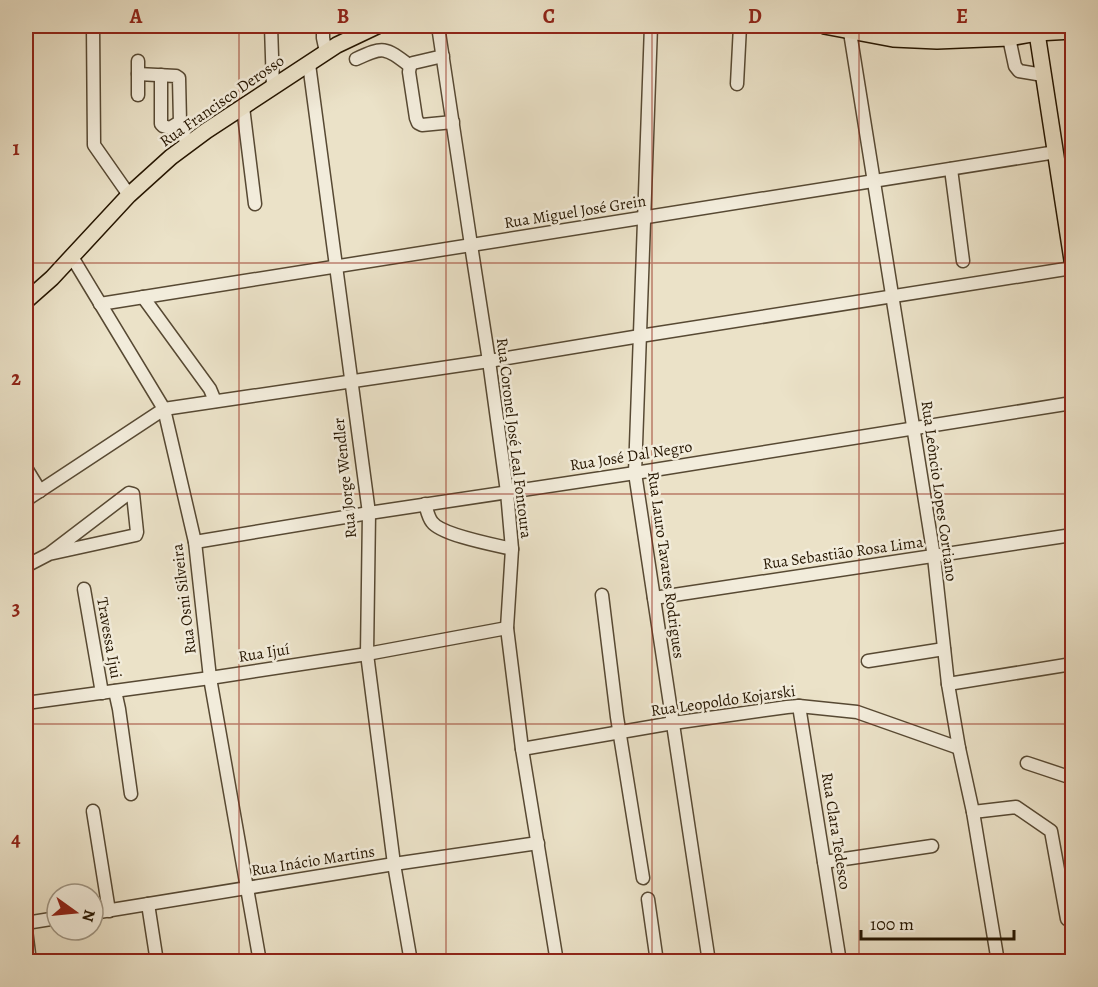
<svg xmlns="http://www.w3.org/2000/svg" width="1098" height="987" viewBox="0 0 1098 987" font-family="Alegreya,serif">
<rect width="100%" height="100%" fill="#ebe2c8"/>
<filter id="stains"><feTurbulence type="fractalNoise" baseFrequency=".00333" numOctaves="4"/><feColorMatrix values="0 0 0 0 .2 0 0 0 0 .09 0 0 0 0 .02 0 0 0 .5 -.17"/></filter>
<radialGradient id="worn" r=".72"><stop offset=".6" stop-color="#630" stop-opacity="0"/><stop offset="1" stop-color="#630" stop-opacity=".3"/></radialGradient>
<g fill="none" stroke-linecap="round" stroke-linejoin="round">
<defs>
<g id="minor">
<polyline points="93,26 94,145 129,195"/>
<polyline points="271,26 273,87"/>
<polyline points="323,26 323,38 326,52"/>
<polyline points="438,26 471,245 489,361 507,492 512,549 507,628 522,749 557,962"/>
<polyline points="651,26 635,473 709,962"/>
<polyline points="849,26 934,557 948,684 959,748 973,812 998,962"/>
<polyline points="967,26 968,40"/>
<polyline points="1001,26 1004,38"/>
<polyline points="1009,38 1015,66 1019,71 1043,75"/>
<polyline points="443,56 413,63 410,66 409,72 416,118 418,123 422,125 453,122"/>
<path d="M 356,59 C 384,46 385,47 410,66"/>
<polyline points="138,61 138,95"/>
<polyline points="309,64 369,513 367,654 394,864 411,962"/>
<polyline points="138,74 176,76 179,78 180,122 187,145"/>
<polyline points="161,75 161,124 163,126 170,128 180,122"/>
<polyline points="737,84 740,26"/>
<polyline points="243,107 255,204"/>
<polyline points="951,169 963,261"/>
<polyline points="72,257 164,409 195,542 210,678 260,962"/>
<polyline points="143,297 210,389 215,401"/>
<polyline points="100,304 1056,152"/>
<polyline points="26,468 40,491"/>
<polyline points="26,500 164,409 489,361 640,336 1072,268"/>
<path d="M 425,504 C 427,510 428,517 432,522 C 441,535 495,545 512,549"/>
<polyline points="195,542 369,513 635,473 1072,403"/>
<polyline points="26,566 49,554 129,493 133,494 137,532 136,535 49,554"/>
<polyline points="84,589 102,693"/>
<polyline points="602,595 617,717 643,878"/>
<polyline points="654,598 1072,535"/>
<polyline points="868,661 944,649"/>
<polyline points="948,684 1072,664"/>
<polyline points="115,691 119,709 131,794"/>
<polyline points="26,703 210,678 367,654 507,628"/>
<polyline points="799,706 840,962"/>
<polyline points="522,749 673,723 787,707 799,706 857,712 959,748"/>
<polyline points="1027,763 1072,778"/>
<polyline points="93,811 109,911"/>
<polyline points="973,812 1016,807 1051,831 1067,919"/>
<polyline points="824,862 932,846"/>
<polyline points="648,899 657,962"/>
<polyline points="148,904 157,962"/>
<polyline points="93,913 394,864 538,843"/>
<polyline points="26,923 57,918"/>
<polyline points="26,930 30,962"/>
</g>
<g id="major">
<polyline points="824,26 893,39 937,41 1009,38 1037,33 1072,31"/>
<polyline points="1037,33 1072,260"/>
<polyline points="26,301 52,278 129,195 171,157 206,131 337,45 377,26"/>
</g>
</defs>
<!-- minor casing -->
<use href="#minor" stroke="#574933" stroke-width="15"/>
<!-- major casing -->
<use href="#major" stroke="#261601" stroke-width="18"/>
<!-- minor -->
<use href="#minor" stroke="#f2ecdb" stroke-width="12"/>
<!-- major -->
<use href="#major" stroke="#ebe2c8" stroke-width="15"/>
</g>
<!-- grid -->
<path fill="none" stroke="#8f2418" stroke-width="1.5" stroke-opacity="0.55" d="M 239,26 L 239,962M 446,26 L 446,962M 652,26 L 652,962M 859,26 L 859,962M 26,263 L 1072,263M 26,494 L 1072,494M 26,724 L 1072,724"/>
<g text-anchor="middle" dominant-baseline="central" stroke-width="5" stroke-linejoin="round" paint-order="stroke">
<!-- street labels -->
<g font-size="16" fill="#261601" stroke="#f2ecdb">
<text transform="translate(222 101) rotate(-35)">Rua Francisco Derosso</text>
<text transform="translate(575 212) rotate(-9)">Rua Miguel José Grein</text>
<text transform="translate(514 438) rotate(83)">Rua Coronel José Leal Fontoura</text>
<text transform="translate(631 456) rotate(-9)">Rua José Dal Negro</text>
<text transform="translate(345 478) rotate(-96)">Rua Jorge Wendler</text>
<text transform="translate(939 491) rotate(82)">Rua Leôncio Lopes Cortiano</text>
<text transform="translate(843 553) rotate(-8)">Rua Sebastião Rosa Lima</text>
<text transform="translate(666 565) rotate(82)">Rua Lauro Tavares Rodrigues</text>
<text transform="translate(184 599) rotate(-97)">Rua Osni Silveira</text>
<text transform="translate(109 638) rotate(80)">Travessa Ijui</text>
<text transform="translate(264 653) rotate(-9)">Rua Ijuí</text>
<text transform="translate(723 701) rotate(-8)">Rua Leopoldo Kojarski</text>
<text transform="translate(836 831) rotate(81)">Rua Clara Tedesco</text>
<text transform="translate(313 861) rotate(-9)">Rua Inácio Martins</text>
</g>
</g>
<!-- margin -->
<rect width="1098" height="987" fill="none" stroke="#ebe2c8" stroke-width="66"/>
<!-- north arrow -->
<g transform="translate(75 912) rotate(105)"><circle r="28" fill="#f2ecdb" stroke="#a09684" stroke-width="1.5"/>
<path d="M0-4.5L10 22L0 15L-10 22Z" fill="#8f2418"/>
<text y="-9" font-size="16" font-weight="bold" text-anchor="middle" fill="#261601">N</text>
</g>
<!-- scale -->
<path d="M861 930v9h153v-9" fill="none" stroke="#261601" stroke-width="3"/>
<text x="870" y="930" font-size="18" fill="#261601" stroke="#f2ecdb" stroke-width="4.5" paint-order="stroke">100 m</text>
<rect x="33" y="33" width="1032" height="921" fill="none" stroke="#8f2418" stroke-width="2"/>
<g font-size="20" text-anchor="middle" font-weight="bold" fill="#8f2418">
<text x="136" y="23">A</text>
<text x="343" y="23">B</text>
<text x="549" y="23">C</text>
<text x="755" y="23">D</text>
<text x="962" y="23">E</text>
<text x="16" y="155">1</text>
<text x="16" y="385">2</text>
<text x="16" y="615">3</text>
<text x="16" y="846">4</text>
</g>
<rect width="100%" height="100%" filter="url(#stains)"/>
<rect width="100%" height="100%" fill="url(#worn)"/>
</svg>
